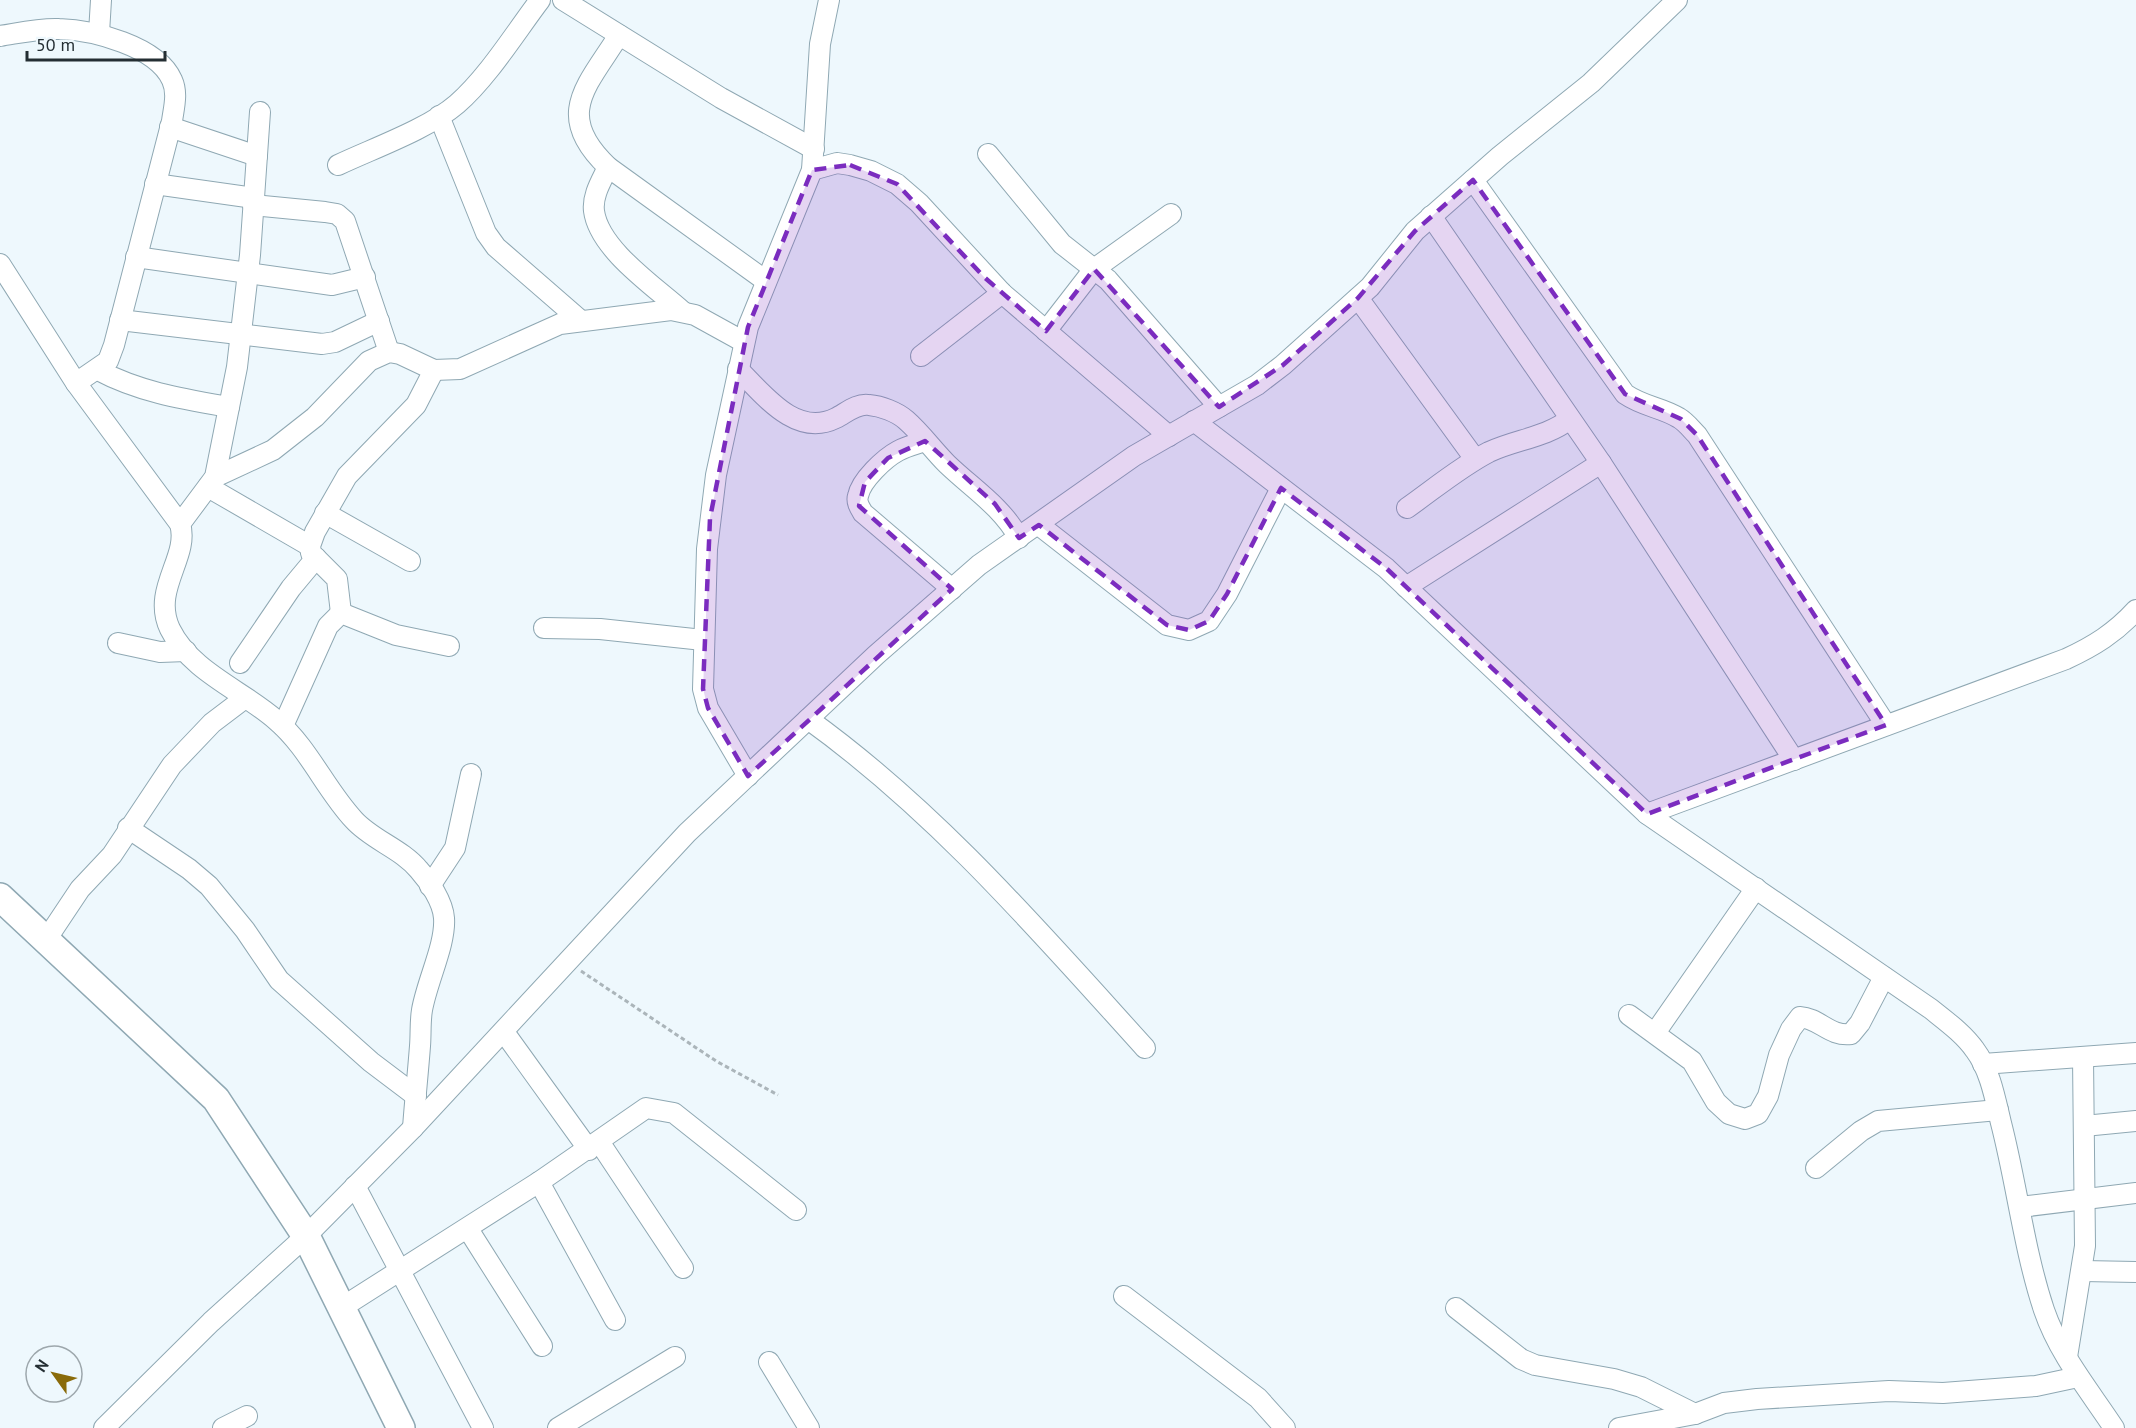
<svg xmlns="http://www.w3.org/2000/svg" width="2136" height="1428" viewBox="0 0 2136 1428" font-family="'PT Sans',sans-serif">
<rect width="100%" height="100%" fill="#eef8fd"/>
<g fill="none" stroke-linecap="round" stroke-linejoin="round">
<defs>
<g id="street">
<polyline points="563,0 721,98 814,149"/>
<polyline points="99,33 101,0"/>
<path d="M 619,35 C 587,86 553,115 608,167 L 766,281"/>
<path d="M 0,36 C 19,33 40,28 59,29 C 93,30 157,46 172,80 C 178,93 174,107 172,121 L 114,345 L 108,361 L 76,383"/>
<polyline points="439,116 486,233 496,247 580,320"/>
<polyline points="170,127 257,156"/>
<polyline points="988,154 1062,244 1108,280 1219,407"/>
<path d="M 338,165 C 374,148 428,129 457,104 C 488,77 515,33 540,0"/>
<path d="M 608,167 C 602,180 592,195 594,211 C 599,249 654,286 682,311"/>
<polyline points="812,170 837,163 850,165 871,171 897,184 919,203 1002,293 1169,436"/>
<path d="M 1473,180 L 1625,394 C 1644,407 1661,407 1679,418 C 1686,422 1691,429 1697,435 L 1886,725"/>
<polyline points="155,184 254,198"/>
<polyline points="253,205 325,212 337,214 345,221 389,352"/>
<polyline points="1431,216 1601,463 1794,760"/>
<polyline points="136,257 332,285 365,277"/>
<path d="M 0,264 L 76,383 L 180,524 C 190,557 151,589 170,629 C 191,672 242,690 276,720 C 309,748 325,789 354,820 C 372,840 402,849 419,870 C 429,881 443,902 444,918 C 446,944 427,981 422,1010 C 420,1022 421,1034 420,1046 C 418,1073 415,1100 413,1128"/>
<polyline points="1358,298 1475,459"/>
<polyline points="120,320 322,344 335,342 379,321"/>
<polyline points="1046,331 1094,269 1171,214"/>
<polyline points="921,356 1002,293"/>
<path d="M 738,369 C 764,395 796,438 836,418 C 846,413 857,403 869,405 C 881,406 897,412 906,420 C 921,433 933,450 947,464 C 973,489 1001,506 1019,538"/>
<path d="M 98,370 C 139,392 183,399 229,407"/>
<path d="M 1194,421 L 1386,568 L 1647,814 L 1931,1009 C 1946,1021 1964,1034 1975,1050 C 1990,1070 1995,1098 2001,1123 C 2017,1185 2024,1250 2044,1310 C 2059,1354 2089,1390 2114,1428"/>
<path d="M 925,441 C 917,444 907,446 898,451 C 885,458 861,480 858,496 C 856,502 860,508 863,513 L 952,589"/>
<polyline points="215,477 273,450 315,417 369,361 389,352 400,354 434,370 460,369 560,324 671,310 695,315 744,342"/>
<polyline points="208,487 310,546"/>
<path d="M 1407,508 C 1434,489 1460,467 1489,452 C 1517,439 1545,438 1570,419"/>
<polyline points="325,513 410,561"/>
<polyline points="180,524 215,477 237,367 250,255 260,112"/>
<polyline points="1039,525 1167,625 1189,630 1209,621 1227,594 1281,488"/>
<polyline points="1406,587 1601,463"/>
<polyline points="341,613 337,579 311,553 310,546 315,532 347,476 416,405 434,370"/>
<polyline points="544,628 600,629 703,640"/>
<polyline points="118,643 160,652 186,651"/>
<polyline points="240,663 291,588 316,558"/>
<path d="M 808,719 C 936,811 1039,931 1145,1048"/>
<polyline points="283,726 328,626 341,613 396,635 449,646"/>
<polyline points="748,776 708,708 703,689 707,549 716,475 748,327 812,170 820,44 829,0"/>
<path d="M 1647,814 L 2066,659 C 2094,646 2115,633 2136,610"/>
<polyline points="128,828 189,869 209,886 245,930 279,980 371,1062 416,1096"/>
<polyline points="430,886 455,848 471,774"/>
<polyline points="46,940 80,889 112,855 172,765 212,723 245,698"/>
<path d="M 1629,1015 L 1692,1061 L 1716,1102 L 1729,1114 L 1745,1119 L 1758,1114 L 1768,1096 L 1779,1055 L 1791,1029 L 1800,1017 C 1819,1018 1830,1037 1851,1034 L 1860,1023 L 1884,977"/>
<polyline points="504,1032 589,1150"/>
<polyline points="1655,1033 1756,888"/>
<polyline points="1983,1064 2136,1053"/>
<polyline points="2084,1126 2136,1121"/>
<polyline points="600,1143 683,1268"/>
<polyline points="1816,1168 1861,1131 1878,1121 1998,1110"/>
<polyline points="539,1182 615,1320"/>
<polyline points="355,1186 483,1428"/>
<polyline points="2020,1207 2136,1193"/>
<polyline points="468,1229 542,1346"/>
<polyline points="2083,1271 2136,1272"/>
<polyline points="1124,1296 1258,1398 1285,1428"/>
<polyline points="341,1308 539,1182 646,1108 674,1113 796,1210"/>
<polyline points="1456,1308 1521,1359 1535,1365 1614,1379 1641,1387 1695,1414"/>
<polyline points="2067,1357 2085,1246 2083,1057"/>
<polyline points="769,1362 809,1428"/>
<polyline points="104,1428 211,1322 306,1236 413,1128 687,833 876,655 979,565 1134,456 1257,385 1283,365 1370,287 1415,231 1500,156 1591,83 1677,0"/>
<polyline points="223,1428 247,1416"/>
<polyline points="558,1428 675,1357"/>
<polyline points="1619,1428 1695,1414 1724,1403 1757,1399 1889,1391 1943,1393 2036,1386 2078,1377"/>
</g>
<polyline id="secondary" points="0,897 216,1099 306,1236 401,1428"/>
</defs>
<!-- street casing -->
<use href="#street" stroke="#8fa8b3" stroke-width="22"/>
<!-- secondary casing -->
<use href="#secondary" stroke="#8fa8b3" stroke-width="30"/>
<!-- path -->
<polyline stroke="#abb5ba" stroke-width="3" stroke-dasharray="4.5 3" stroke-linecap="butt" points="581,971 716,1061 778,1095"/>
<!-- street -->
<use href="#street" stroke="#fff" stroke-width="20"/>
<!-- secondary -->
<use href="#secondary" stroke="#fff" stroke-width="27"/>
</g>
<!-- marked area -->
<path fill="#7b2cbf" fill-opacity="0.2" stroke="#7b2cbf" stroke-width="4.5" stroke-dasharray="12 8" stroke-linejoin="round" d="M 850,165 L 897,184 L 984,277 L 1046,331 L 1094,269 L 1219,407 L 1283,365 L 1358,298 L 1415,231 L 1473,180 L 1625,394 L 1681,419 L 1697,435 L 1886,725 L 1647,814 L 1386,568 L 1281,488 L 1227,594 L 1209,621 L 1189,630 L 1167,625 L 1039,525 L 1019,538 L 995,504 L 925,441 L 888,458 L 865,482 L 859,506 L 952,589 L 748,776 L 708,708 L 703,689 L 710,518 L 748,327 L 812,170 Z"/>
<!-- north arrow -->
<g transform="translate(54 1374) rotate(304)"><circle r="28" fill="#eef8fd" stroke="#9da7ac" stroke-width="1.5"/>
<path d="M0-4.5L10 22L0 15L-10 22Z" fill="#8a6b0a"/>
<text y="-9" font-size="16" font-weight="bold" text-anchor="middle" fill="#242e33">N</text>
</g>
<!-- scale -->
<path d="M27 51v9h138v-9" fill="none" stroke="#242e33" stroke-width="3"/>
<text x="36" y="51" font-size="18" fill="#242e33" stroke="#eef8fd" stroke-width="4.5" paint-order="stroke">50 m</text>
</svg>
